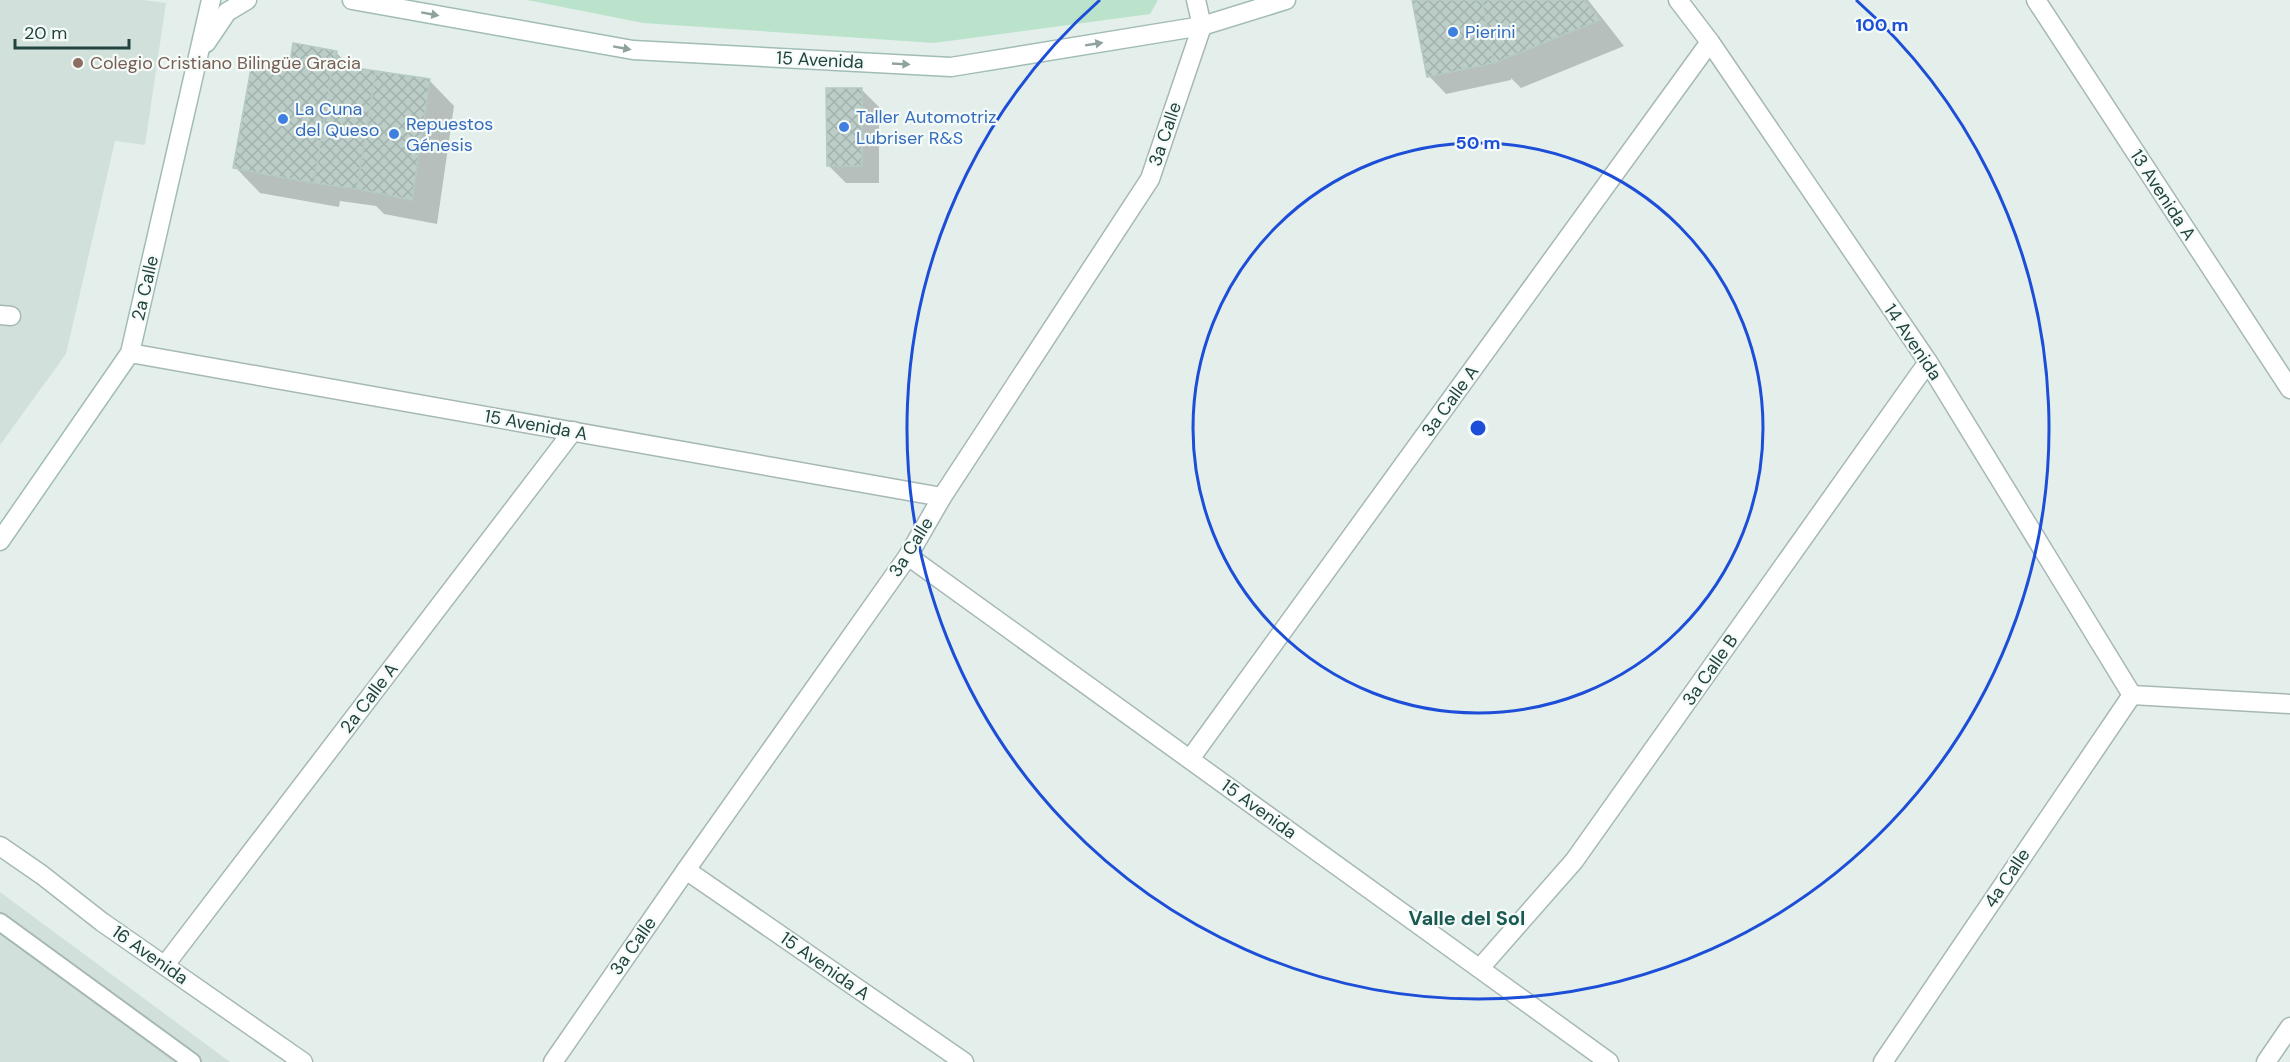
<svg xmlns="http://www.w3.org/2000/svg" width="2290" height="1062" viewBox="0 0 2290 1062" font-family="'DM Sans',sans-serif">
<defs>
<pattern id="building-cross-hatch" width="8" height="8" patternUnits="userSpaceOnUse" patternTransform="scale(1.5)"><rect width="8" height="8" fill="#bccdc8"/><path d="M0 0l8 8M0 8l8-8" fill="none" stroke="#a1b1ad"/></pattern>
</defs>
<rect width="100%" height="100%" fill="#e4efec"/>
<!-- built -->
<g fill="#d2e0db">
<polygon points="0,0 144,0 166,3 145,145 115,141 66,354 0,445"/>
<polygon points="0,892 230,1062 0,1062"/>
</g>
<!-- grass -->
<polygon fill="#bbe3cb" points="527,0 1158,0 1150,14 934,43 643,23"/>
<!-- shadow -->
<g fill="#0003">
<polygon points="1414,0 1588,0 1624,46 1521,88 1511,78 1511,80 1446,94 1429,76"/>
<polygon points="336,52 352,69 429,80 454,106 437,224 384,214 376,206 340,201 339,207 260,193 235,167 290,72"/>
<polygon points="861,89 879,107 879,183 846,183 828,165"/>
</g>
<!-- building -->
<g fill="url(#building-cross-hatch)" stroke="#b5cac4" stroke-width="1.5">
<polygon points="1412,0 1482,0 1494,63 1427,77"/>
<polygon points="1482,0 1584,0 1600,20 1494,63"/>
<polygon points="293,43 337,51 314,183 233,168 252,63 289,70"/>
<polygon points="333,64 376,71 357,189 314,183"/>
<polygon points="376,71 430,79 412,200 357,189"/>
<polygon points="826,88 862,88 862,166 827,166"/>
</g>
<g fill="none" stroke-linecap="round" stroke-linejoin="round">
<defs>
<polyline id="service" points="0,922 192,1062"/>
<g id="minor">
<polyline points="1678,0 1710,42 1928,362 2132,695"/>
<polyline points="2036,0 2290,389"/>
<polyline points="0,315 11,316"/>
<polyline points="130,353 942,497"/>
<polyline points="908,556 1609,1062"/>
<polyline points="2132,695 2290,704"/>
<polyline points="1190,759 1710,42"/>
<polyline points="0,846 42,875 102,922 303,1062"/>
<polyline points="686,870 964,1062"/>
<polyline points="165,965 573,431"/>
<polyline points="1480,968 1574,861 1928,362"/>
<polyline points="553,1062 686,870 908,556 942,497 1150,179 1202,26 1196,0"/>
<polyline points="1883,1062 2132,695"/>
<polyline points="2266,1062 2290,1027"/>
</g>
<g id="secondary">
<polyline points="352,0 633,50 951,67 1202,26 1286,0"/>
<polyline points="206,43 227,12 247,0"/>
<polyline points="0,541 130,353 211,0"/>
</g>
</defs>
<!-- service casing -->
<use href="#service" stroke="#a6b8b5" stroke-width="20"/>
<!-- minor casing -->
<use href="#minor" stroke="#a6b8b5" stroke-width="21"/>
<!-- secondary casing -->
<use href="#secondary" stroke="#a1bcb7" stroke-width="21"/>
<!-- service -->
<use href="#service" stroke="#fff" stroke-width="16"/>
<!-- minor -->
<use href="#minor" stroke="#fff" stroke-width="18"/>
<!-- secondary -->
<use href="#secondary" stroke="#fff" stroke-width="18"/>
</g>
<!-- one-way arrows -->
<defs><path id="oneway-solid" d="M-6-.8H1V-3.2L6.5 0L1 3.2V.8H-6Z" transform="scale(1.5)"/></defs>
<g fill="#90a29f">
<use href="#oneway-solid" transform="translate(430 14) rotate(10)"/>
<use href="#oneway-solid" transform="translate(1094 44) rotate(-9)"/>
<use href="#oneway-solid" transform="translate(622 48) rotate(10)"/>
<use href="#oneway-solid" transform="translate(901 64) rotate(3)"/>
</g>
<!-- distance rings -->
<g fill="none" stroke="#1d4ed8" stroke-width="3">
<circle cx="1478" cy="428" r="285"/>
<path d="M1856 0A571 571 0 1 1 1100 0"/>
</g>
<!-- markers -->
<g fill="#3f7fe0" stroke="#f5fbf9" stroke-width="2">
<circle cx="1453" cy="32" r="6"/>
<circle cx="283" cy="119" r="6"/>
<circle cx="844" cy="127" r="6"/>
<circle cx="394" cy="134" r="6"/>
</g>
<circle fill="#8d6e63" stroke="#f5fbf9" stroke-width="2" cx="78" cy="63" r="6"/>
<g text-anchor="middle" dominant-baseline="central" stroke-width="4.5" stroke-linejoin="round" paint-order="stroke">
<!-- shop labels -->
<g font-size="18" fill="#366cbe" stroke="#f5fbf9" text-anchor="start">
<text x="1465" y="32">Pierini</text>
<text x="295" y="109">La Cuna<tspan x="295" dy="21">del Queso</tspan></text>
<text x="856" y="117">Taller Automotriz<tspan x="856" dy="21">Lubriser R&amp;S</tspan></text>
<text x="406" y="124">Repuestos<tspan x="406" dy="21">Génesis</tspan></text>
</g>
<!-- street labels -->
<g font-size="18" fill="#21443f" stroke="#f5fbf9">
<text transform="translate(820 60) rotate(3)">15 Avenida</text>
<text transform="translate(1165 134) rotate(-71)">3a Calle</text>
<text transform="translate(2163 195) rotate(57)">13 Avenida A</text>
<text transform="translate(145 288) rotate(-77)">2a Calle</text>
<text transform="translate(1913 342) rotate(56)">14 Avenida</text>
<text transform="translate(1450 401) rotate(-54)">3a Calle A</text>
<text transform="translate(536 425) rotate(10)">15 Avenida A</text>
<text transform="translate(911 547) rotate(-58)">3a Calle</text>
<text transform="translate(1710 670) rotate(-55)">3a Calle B</text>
<text transform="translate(369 698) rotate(-53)">2a Calle A</text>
<text transform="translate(1259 809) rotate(36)">15 Avenida</text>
<text transform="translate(2007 878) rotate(-56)">4a Calle</text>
<text transform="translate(633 946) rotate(-55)">3a Calle</text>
<text transform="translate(150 955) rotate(35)">16 Avenida</text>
<text transform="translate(825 966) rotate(35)">15 Avenida A</text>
</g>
<!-- education labels -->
<g font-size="18" fill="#785e54" stroke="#f5fbf9" text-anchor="start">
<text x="90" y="63">Colegio Cristiano Bilingüe Gracia</text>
</g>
<!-- neighbourhood labels -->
<g font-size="20" font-weight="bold" fill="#1a5952" stroke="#f5fbf9">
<text x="1467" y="918">Valle del Sol</text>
</g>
</g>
<circle cx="1478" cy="428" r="9" fill="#1d4ed8" stroke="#f5fbf9" stroke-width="3"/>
<g font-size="18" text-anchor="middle" font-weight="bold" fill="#1d4ed8" stroke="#f5fbf9" stroke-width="4.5" stroke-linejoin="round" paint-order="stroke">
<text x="1882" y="31">100 m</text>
<text x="1478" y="149">50 m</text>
</g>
<!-- scale -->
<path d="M15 39v9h114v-9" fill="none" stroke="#21443f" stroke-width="3"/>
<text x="24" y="39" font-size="18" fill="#21443f" stroke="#f5fbf9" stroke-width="4.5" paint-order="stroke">20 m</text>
</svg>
